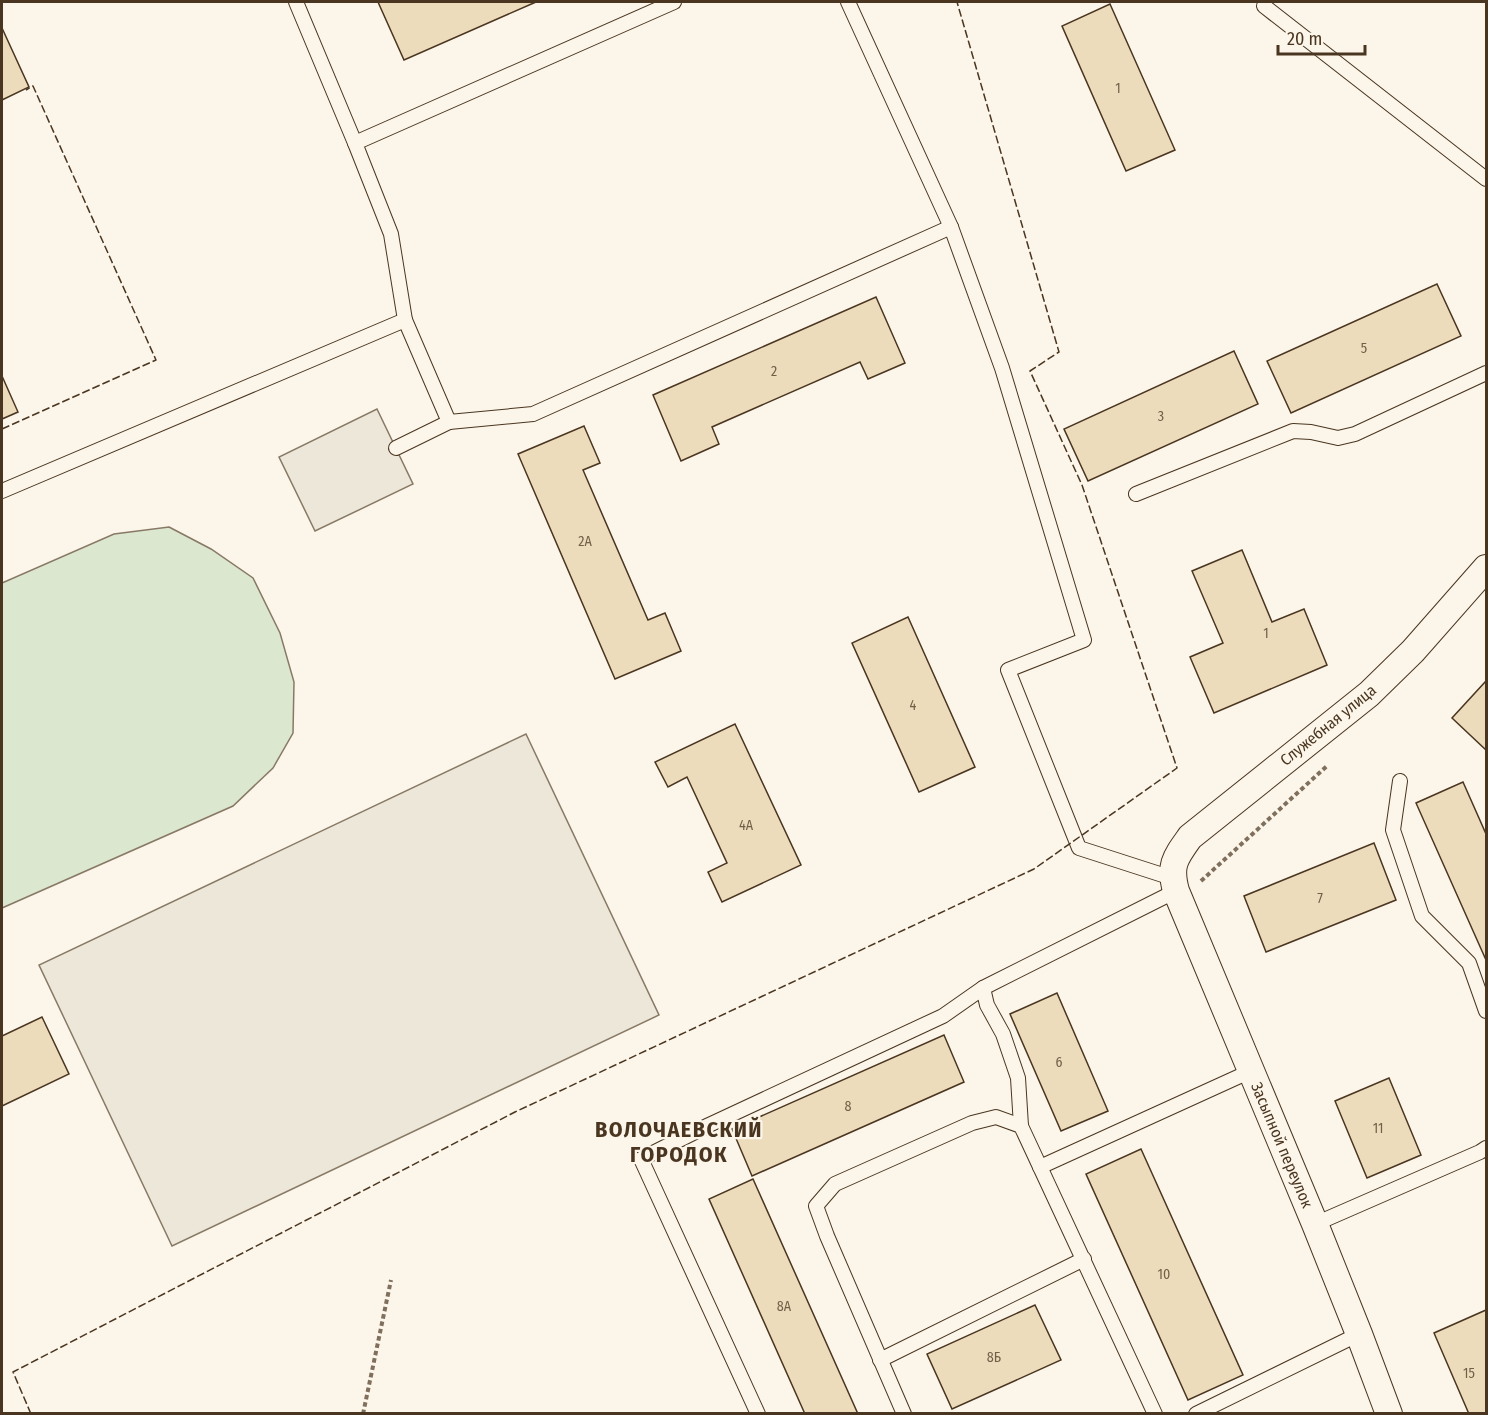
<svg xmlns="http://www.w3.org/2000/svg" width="1488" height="1415" viewBox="0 0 1488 1415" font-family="'Fira Sans Condensed',sans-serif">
<rect width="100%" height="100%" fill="#fbf6e9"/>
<!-- green -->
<polygon fill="#dce7d0" stroke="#887966" stroke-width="1.5" points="169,527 211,549 253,578 280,633 294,682 293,733 273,768 233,806 2,908 2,583 114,534"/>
<!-- parking -->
<g fill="#ede7d9" stroke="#887966" stroke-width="1.5">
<polygon points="377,409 413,484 315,531 279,457"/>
<polygon points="526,734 659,1015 172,1246 39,965"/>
</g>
<!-- building -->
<g fill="#ecdcbc" stroke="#4a3520" stroke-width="1.5">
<polygon points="378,2 536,2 404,60"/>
<polygon points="1110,4 1175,150 1126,171 1062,26"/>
<polygon points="2,28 29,87 2,100"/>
<polygon points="1437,284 1461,336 1291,413 1267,361"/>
<polygon points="876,297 905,363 868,379 860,362 712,427 719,444 681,461 653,395"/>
<polygon points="1234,351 1258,404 1088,481 1064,429"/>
<polygon points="2,376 18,412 2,419"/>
<polygon points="584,426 600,463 583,470 648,620 665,613 681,651 615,679 518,454"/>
<polygon points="1242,550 1272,622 1304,609 1327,665 1214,713 1190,657 1223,643 1192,571"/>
<polygon points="908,617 975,767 919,792 852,643"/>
<polygon points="1486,681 1486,750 1452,718"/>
<polygon points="735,724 801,865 722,902 708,872 727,863 687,777 668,787 655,762"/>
<polygon points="1463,782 1486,834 1486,960 1416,803"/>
<polygon points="1374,843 1396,900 1266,952 1244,896"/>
<polygon points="1057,993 1108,1111 1061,1131 1010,1014"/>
<polygon points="42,1017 69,1074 2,1106 2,1036"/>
<polygon points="944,1035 964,1082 752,1176 732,1129"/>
<polygon points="1389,1078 1421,1155 1367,1178 1335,1101"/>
<polygon points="1141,1149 1243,1375 1188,1400 1086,1174"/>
<polygon points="753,1179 858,1414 805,1414 709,1199"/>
<polygon points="1035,1305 1061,1360 952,1409 927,1354"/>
<polygon points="1486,1310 1486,1414 1469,1414 1434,1333"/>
</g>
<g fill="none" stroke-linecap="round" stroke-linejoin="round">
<defs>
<g id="lane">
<polyline points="296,2 355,143"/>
<polyline points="848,2 951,227 1002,368 1084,640 1008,670 1079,848 1172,878"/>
<polyline points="1264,6 1486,179"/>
<polyline points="405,320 449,422 533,414 951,227"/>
<polyline points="396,448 449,422"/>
<polyline points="2,491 405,320 391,234 355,143 674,2"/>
<polyline points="1136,494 1293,431 1311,432 1338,438 1355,434 1486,373"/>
<polyline points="1400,781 1393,830 1422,916 1469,963 1486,1011"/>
<polyline points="983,988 1176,891"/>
<polyline points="1040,1167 1251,1071"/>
<polyline points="1315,1224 1480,1152 1486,1148"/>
<polyline points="880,1360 1084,1259"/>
<polyline points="758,1414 641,1159 709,1125 943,1016 983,988 987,1005 1003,1034 1018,1078 1021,1126"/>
<polyline points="904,1414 827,1236 816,1206 835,1184 972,1123 996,1117 1021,1126 1155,1414"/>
<polyline points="1196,1414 1359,1334"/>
</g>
<path id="street" d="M 1389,1414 L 1359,1334 L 1315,1224 L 1176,891 C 1169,865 1175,858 1190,837 L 1369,694 L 1413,651 L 1486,568"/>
</defs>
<!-- lane casing -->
<use href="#lane" stroke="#4a3520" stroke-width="16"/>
<!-- street casing -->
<use href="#street" stroke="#4a3520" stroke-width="28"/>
<!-- path -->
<g stroke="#7f6f5c" stroke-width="4" stroke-dasharray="4.5 3" stroke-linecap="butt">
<polyline points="1201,881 1328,765"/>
<polyline points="363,1414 391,1280"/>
</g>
<!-- lane -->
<use href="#lane" stroke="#fbf6e9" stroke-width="14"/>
<!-- street -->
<use href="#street" stroke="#fbf6e9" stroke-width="26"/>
<!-- fence -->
<g stroke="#4a3520" stroke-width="1.5" stroke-dasharray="8 3" stroke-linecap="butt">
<polyline points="2,429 156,360 33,86 26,90"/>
<polyline points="31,1414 13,1372 515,1112 1034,869 1177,768 1082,485 1030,371 1059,352 957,2"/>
</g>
</g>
<g text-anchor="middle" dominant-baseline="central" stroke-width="4.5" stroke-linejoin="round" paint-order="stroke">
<!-- number labels -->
<g font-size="14" fill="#725f47">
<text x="1118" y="88">1</text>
<text x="1364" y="348">5</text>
<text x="774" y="371">2</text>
<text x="1161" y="416">3</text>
<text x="585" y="541">2А</text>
<text x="1266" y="633">1</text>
<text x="913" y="705">4</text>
<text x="746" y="825">4А</text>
<text x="1320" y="898">7</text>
<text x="1059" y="1062">6</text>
<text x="848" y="1106">8</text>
<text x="1378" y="1128">11</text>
<text x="1164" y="1274">10</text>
<text x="784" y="1306">8А</text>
<text x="994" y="1357">8Б</text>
<text x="1469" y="1373">15</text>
</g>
<!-- street labels -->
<g font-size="16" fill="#4a3520" stroke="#fbf6e9">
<text transform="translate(1328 725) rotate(-39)">Служебная улица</text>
<text transform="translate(1282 1145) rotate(67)">Засыпной переулок</text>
</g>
<!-- district labels -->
<g font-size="22" font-weight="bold" letter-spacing="1.5" fill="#4a3520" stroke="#fbf6e9">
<text x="679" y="1129">ВОЛОЧАЕВСКИЙ<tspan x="679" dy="25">ГОРОДОК</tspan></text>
</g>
</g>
<!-- border -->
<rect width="1488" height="1415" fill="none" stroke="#4a3520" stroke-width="6"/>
<!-- scale -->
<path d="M1278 45v9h87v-9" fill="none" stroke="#4a3520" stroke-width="3"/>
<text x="1287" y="45" font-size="18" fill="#4a3520" stroke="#fbf6e9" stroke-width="4.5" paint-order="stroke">20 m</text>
</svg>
